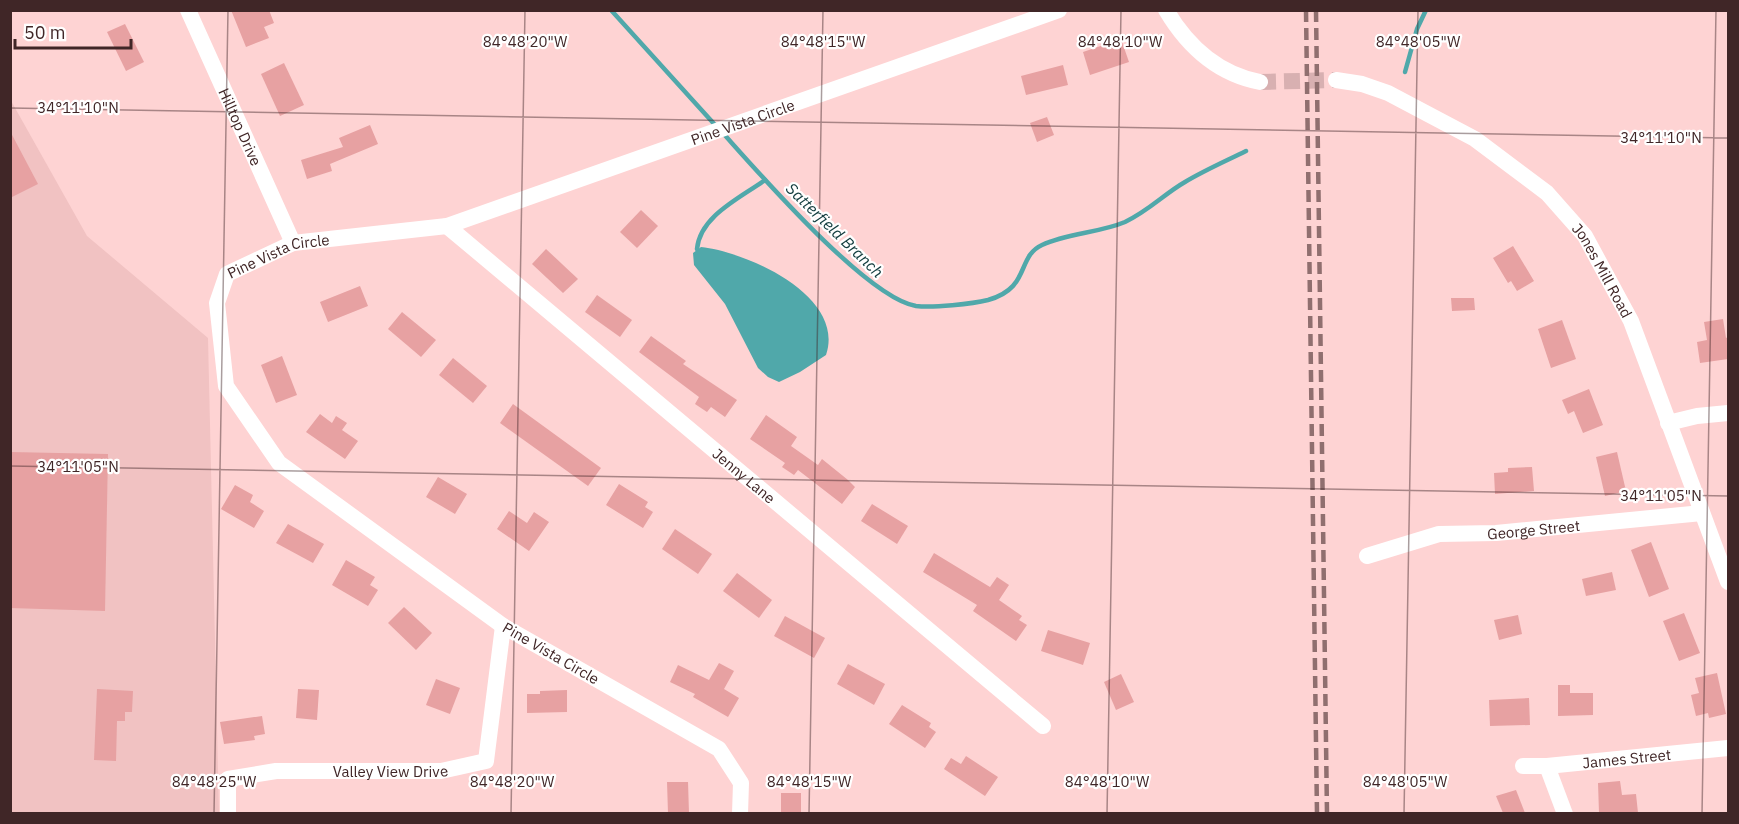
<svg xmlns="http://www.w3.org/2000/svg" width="1739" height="824" viewBox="0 0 1739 824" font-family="'IBM Plex Sans',sans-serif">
<rect width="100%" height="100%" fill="#fed3d3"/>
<!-- built -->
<polygon fill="#f1c2c2" points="10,99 87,236 208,338 219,813 11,813"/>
<!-- water -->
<path fill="#50a8aa" d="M 701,247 C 747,252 846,296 826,355 L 800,372 L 779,382 L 768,377 L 758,368 L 725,304 L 694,265 L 693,253 Z"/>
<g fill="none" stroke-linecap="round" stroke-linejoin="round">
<!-- stream -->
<g stroke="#50a8aa" stroke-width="4.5">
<polyline points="611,10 716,126"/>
<polyline points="1405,72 1417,29 1426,10"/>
<path d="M 722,132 C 758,172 867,298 916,306 C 933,308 972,304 988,300 C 1031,288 1016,257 1042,245 C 1068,233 1099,233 1125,222 C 1150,210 1164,194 1185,182 C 1205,170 1226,161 1246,151"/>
<path d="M 697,249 C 700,216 740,198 765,180"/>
</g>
</g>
<!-- building -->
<g fill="#e7a1a2">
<polygon points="231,10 269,10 274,23 264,27 269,38 246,47"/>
<polygon points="125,24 144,62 126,71 107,32"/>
<polygon points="1121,39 1129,62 1090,75 1083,52"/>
<polygon points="284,63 304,105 280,116 261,74"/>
<polygon points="1063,65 1068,85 1026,95 1021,76"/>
<polygon points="1047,117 1054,135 1037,142 1030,123"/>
<polygon points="370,125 378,144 330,164 332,171 307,179 301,160 343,147 339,138"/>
<polygon points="10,131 38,184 10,198"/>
<polygon points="641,210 658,226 637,248 620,232"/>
<polygon points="1513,246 1534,281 1517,291 1511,281 1508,283 1493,258"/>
<polygon points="546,249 578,279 563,293 532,264"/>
<polygon points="360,286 368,306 328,322 320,302"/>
<polygon points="597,295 632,320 620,337 585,312"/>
<polygon points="1451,298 1474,298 1475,310 1452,311"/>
<polygon points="402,312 436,340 421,357 388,329"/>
<polygon points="1723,319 1726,338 1728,337 1728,359 1700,363 1697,342 1707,340 1704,322"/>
<polygon points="1562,320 1576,359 1551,368 1538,329"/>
<polygon points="651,336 686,361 683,364 737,400 725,417 711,407 707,412 695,404 699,397 639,352"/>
<polygon points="282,356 297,395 276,403 261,365"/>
<polygon points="453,358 487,386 473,403 439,375"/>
<polygon points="1589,389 1603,425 1583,433 1574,411 1568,414 1562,400"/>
<polygon points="513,404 601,468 588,486 500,423"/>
<polygon points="320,414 332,423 336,416 347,423 342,430 358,441 345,459 306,432"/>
<polygon points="766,415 797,437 791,446 818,465 822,459 848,480 855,487 842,504 798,470 794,475 782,467 785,463 750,439"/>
<polygon points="10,452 108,454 105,611 10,608"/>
<polygon points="1617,452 1626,491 1605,496 1596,457"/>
<polygon points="1532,467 1534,491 1495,494 1494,473 1508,472 1508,468"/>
<polygon points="438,477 467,494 455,514 426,497"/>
<polygon points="619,484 648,502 645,507 653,512 643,528 606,505"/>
<polygon points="235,485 253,495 250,502 264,511 254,528 221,509"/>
<polygon points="872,504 908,526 897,544 861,521"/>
<polygon points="509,511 527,523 534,512 549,522 529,551 497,529"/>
<polygon points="288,524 324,544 313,563 276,543"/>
<polygon points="675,529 712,554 698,574 662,549"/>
<polygon points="1651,542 1669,589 1649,597 1631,550"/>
<polygon points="934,553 990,587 997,577 1009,585 999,600 1022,616 1019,620 1027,625 1016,641 973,611 977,605 923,572"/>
<polygon points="346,560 375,577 370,585 378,590 368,606 332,585"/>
<polygon points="1612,572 1616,590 1586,596 1582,579"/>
<polygon points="737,573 772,600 759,618 723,591"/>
<polygon points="404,607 432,633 416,650 388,623"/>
<polygon points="1684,613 1700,653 1679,661 1663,621"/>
<polygon points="1518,615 1522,634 1499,640 1494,620"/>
<polygon points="785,616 825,638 814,658 774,636"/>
<polygon points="1048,630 1090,643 1083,665 1041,651"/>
<polygon points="719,663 734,671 724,689 739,698 728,717 693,697 695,694 670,682 678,665 709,680"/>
<polygon points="848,664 885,684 874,705 837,684"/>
<polygon points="1717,673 1726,714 1709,718 1708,713 1696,716 1691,695 1699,693 1695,678"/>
<polygon points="1121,674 1134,702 1116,710 1104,682"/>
<polygon points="436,679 460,688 450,714 426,705"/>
<polygon points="1558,685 1570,685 1570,693 1593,693 1593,715 1558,716"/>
<polygon points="97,689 133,691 132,712 125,712 125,721 117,721 116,761 94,760"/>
<polygon points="298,689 319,690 317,720 296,718"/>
<polygon points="567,690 567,712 527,713 527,694 540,694 540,691"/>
<polygon points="1529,698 1530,725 1490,726 1489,700"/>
<polygon points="902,705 931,723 929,727 936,732 925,748 889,724"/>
<polygon points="262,716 265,734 254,736 255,740 224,744 220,722"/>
<polygon points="966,756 998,777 985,796 944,769 951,758 961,764"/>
<polygon points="1620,781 1622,795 1636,794 1638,813 1599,813 1598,783"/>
<polygon points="667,782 688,782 689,813 668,813"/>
<polygon points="1516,790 1525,813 1503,813 1496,796"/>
<rect x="781" y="793" width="20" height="20"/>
</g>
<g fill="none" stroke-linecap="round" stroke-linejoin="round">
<!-- minor-tunnel -->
<polyline stroke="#d8b0b1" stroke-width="16" stroke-dasharray="16 8" stroke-linecap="butt" points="1260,82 1336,80"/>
<!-- minor -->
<g stroke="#fff" stroke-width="16">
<path id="s1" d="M 188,10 L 293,243"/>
<path d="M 1166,10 C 1188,47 1218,74 1260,82"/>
<path id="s2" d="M 1336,80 L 1362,84 L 1388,93 L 1475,139 L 1547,193 L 1585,236 L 1631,321 L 1728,582"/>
<path id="s3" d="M 447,226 L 1043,726"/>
<polyline points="1668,423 1697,416 1728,413"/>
<path id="s4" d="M 1367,556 L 1439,534 L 1496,533 L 1702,513"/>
<path id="s5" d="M 1523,766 L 1547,766 L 1728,748"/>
<polyline points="1547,766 1565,814"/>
<path id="s6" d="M 228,814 L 228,779 L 276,771 L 441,771 L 486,761 L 503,626"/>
<path id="s7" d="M 740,814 L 741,783 L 719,749 L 503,626 L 279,463 L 226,386 L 217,303 L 227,274 L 293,243 L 447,226 L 1059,10"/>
</g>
<!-- rail -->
<g stroke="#906f6f" stroke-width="4.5" stroke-dasharray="12 6" stroke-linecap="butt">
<polyline points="1306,10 1317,814"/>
<polyline points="1316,10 1327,814"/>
</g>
</g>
<!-- ticks -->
<path fill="none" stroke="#402627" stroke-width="1.5" stroke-opacity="0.45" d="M 10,108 L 1728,138M 10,466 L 1728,496M 214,814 L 228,10M 511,814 L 525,10M 809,814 L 823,10M 1107,814 L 1121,10M 1404,814 L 1418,10M 1702,814 L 1716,10"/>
<g text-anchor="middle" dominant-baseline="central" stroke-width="4.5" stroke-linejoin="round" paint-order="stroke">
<!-- street labels -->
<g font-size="15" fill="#402627" stroke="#fff">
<text stroke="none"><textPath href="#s7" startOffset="1346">Pine Vista Circle</textPath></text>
<text stroke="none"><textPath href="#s1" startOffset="128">Hilltop Drive</textPath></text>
<text stroke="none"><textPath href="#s7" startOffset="860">Pine Vista Circle</textPath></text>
<text stroke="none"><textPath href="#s2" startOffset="338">Jones Mill Road</textPath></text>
<text stroke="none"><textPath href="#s3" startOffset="388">Jenny Lane</textPath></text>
<text stroke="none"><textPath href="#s4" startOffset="170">George Street</textPath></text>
<text transform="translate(551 653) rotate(30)">Pine Vista Circle</text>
<text stroke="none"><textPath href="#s5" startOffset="104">James Street</textPath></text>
<text stroke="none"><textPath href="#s6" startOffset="198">Valley View Drive</textPath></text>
</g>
<!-- water labels -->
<g font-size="16" font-style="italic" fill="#113b3d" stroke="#fff">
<text transform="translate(835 230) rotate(44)">Satterfield Branch</text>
</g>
</g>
<g font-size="15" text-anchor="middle" fill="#402627" stroke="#fff" stroke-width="4.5" stroke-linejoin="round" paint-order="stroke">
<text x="525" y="47">84°48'20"W</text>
<text x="823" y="47">84°48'15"W</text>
<text x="1120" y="47">84°48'10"W</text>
<text x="1418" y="47">84°48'05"W</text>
<text x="78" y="113">34°11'10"N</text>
<text x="1661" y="143">34°11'10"N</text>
<text x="78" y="472">34°11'05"N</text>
<text x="1661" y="501">34°11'05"N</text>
<text x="214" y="787">84°48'25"W</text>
<text x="512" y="787">84°48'20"W</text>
<text x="809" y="787">84°48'15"W</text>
<text x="1107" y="787">84°48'10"W</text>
<text x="1405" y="787">84°48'05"W</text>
</g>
<!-- border -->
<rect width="1739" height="824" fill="none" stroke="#402627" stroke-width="24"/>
<!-- scale -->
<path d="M15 39v9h116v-9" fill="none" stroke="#402627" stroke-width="3"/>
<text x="24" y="39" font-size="18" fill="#402627" stroke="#ffffff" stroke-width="4.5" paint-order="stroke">50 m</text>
</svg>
